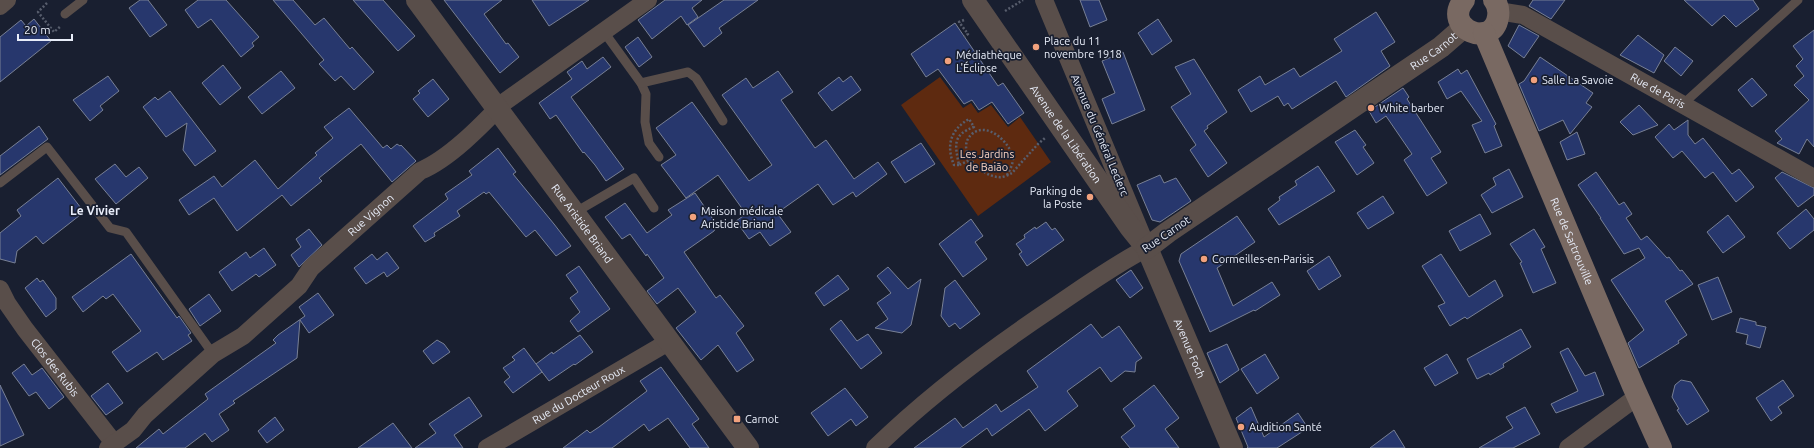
<svg xmlns="http://www.w3.org/2000/svg" width="1814" height="448" viewBox="0 0 1814 448" font-family="Ubuntu,sans-serif">
<rect width="100%" height="100%" fill="#191f30"/>
<!-- green -->
<polygon fill="#5e2a10" points="940,77 963,108 971,103 978,113 991,105 1008,127 1020,117 1051,162 978,216 901,105"/>
<!-- building -->
<g fill="#27376d" stroke="#788095">
<polygon points="140,0 148,0 167,25 150,37 129,8"/>
<polygon points="198,0 226,0 259,37 252,43 254,46 241,57 211,19 198,28 185,10"/>
<polygon points="273,0 293,0 315,25 324,18 350,49 352,47 374,72 354,90 341,76 335,81 319,64 324,60"/>
<polygon points="353,0 383,0 415,36 398,51"/>
<polygon points="444,0 502,0 484,14 506,44 508,43 519,57 500,73"/>
<polygon points="532,0 589,0 549,26"/>
<polygon points="665,0 702,0 692,8 698,17 687,25 681,16 652,39 638,20"/>
<polygon points="724,0 758,0 719,28 722,33 704,47 688,25"/>
<polygon points="1080,0 1099,0 1107,20 1090,27"/>
<polygon points="1533,0 1565,0 1551,19 1529,6"/>
<polygon points="1684,0 1753,0 1759,9 1736,27 1724,15 1712,26"/>
<polygon points="1376,12 1395,42 1381,51 1390,66 1346,97 1336,81 1292,109 1288,103 1284,106 1278,96 1251,112 1238,90 1260,76 1265,85 1294,68 1300,77 1342,51 1334,39"/>
<polygon points="34,19 51,41 0,82 0,37 21,20 26,26"/>
<polygon points="1158,19 1172,41 1152,55 1138,33"/>
<polygon points="955,23 998,86 1003,83 1024,113 1008,124 992,102 979,110 972,100 964,104 938,69 926,77 911,54"/>
<polygon points="1519,25 1539,36 1524,58 1508,46"/>
<polygon points="1814,30 1814,147 1807,139 1799,154 1777,143 1782,139 1775,131 1809,100 1794,85 1804,76 1796,66 1803,59 1793,46"/>
<polygon points="1638,35 1664,55 1654,73 1620,55"/>
<polygon points="638,37 652,57 639,67 625,47"/>
<polygon points="1675,47 1693,61 1681,76 1664,61"/>
<polygon points="1123,52 1145,110 1112,124 1102,99 1115,93 1102,61"/>
<polygon points="603,57 611,67 571,97 624,169 606,181 595,165 584,152 583,153 556,115 550,119 539,103 572,79 567,72 582,61 587,69"/>
<polygon points="1540,57 1593,93 1586,103 1592,107 1570,134 1563,120 1539,131 1519,84 1524,81"/>
<polygon points="1194,59 1227,112 1207,126 1208,128 1204,131 1227,163 1208,177 1190,150 1196,145 1171,107 1191,94 1175,67"/>
<polygon points="223,65 241,88 220,105 202,83"/>
<polygon points="1458,69 1461,74 1467,70 1496,124 1494,126 1502,146 1485,153 1472,125 1482,121 1461,91 1447,99 1438,82"/>
<polygon points="281,71 295,88 262,114 248,97"/>
<polygon points="778,71 793,92 781,100 815,148 826,140 854,179 878,162 887,174 856,197 853,192 833,205 818,184 777,213 791,232 770,246 760,232 749,239 736,221 746,214 718,175 686,198 661,165 676,155 656,128 692,102 749,181 772,165 722,95 746,78 753,88"/>
<polygon points="108,76 119,91 100,106 103,110 90,121 73,100"/>
<polygon points="851,76 861,90 832,111 818,93 839,77 843,82"/>
<polygon points="1752,78 1767,95 1752,107 1738,90"/>
<polygon points="433,79 449,99 428,117 413,99 420,93 418,91"/>
<polygon points="1403,88 1409,97 1407,99 1441,152 1431,158 1447,183 1427,196 1404,160 1412,154 1386,116 1376,123 1369,111"/>
<polygon points="170,91 216,151 195,166 183,150 187,123 166,137 143,107 155,97 158,100"/>
<polygon points="1639,105 1658,125 1633,135 1620,122"/>
<polygon points="349,108 383,148 387,145 391,149 397,144 400,146 401,145 416,161 392,182 361,144 319,178 322,181 291,206 282,195 237,231 214,198 189,215 179,200 214,176 222,187 255,160 278,189 317,155 315,153 333,138 324,127"/>
<polygon points="1688,120 1688,135 1695,144 1703,138 1732,174 1739,169 1754,187 1736,202 1713,172 1705,178 1682,151 1673,158 1655,137 1669,124 1674,130"/>
<polygon points="39,126 48,139 0,175 0,156"/>
<polygon points="1355,130 1366,145 1363,147 1374,163 1357,175 1335,142"/>
<polygon points="1577,132 1585,154 1567,160 1560,142"/>
<polygon points="921,143 935,164 905,183 891,162"/>
<polygon points="498,148 516,172 513,174 554,224 571,246 556,256 535,230 526,237 489,192 486,194 484,192 457,211 460,216 434,233 435,236 425,242 413,226 448,199 445,194 472,175 469,171"/>
<polygon points="115,164 126,177 139,167 148,178 116,204 95,179"/>
<polygon points="1318,166 1335,191 1279,225 1268,209 1280,200 1279,197 1297,185 1295,181"/>
<polygon points="1509,169 1523,197 1492,213 1481,195 1496,185 1493,178"/>
<polygon points="1596,172 1619,205 1624,202 1632,214 1626,218 1641,240 1647,236 1667,258 1669,257 1680,271 1682,270 1693,284 1665,301 1687,335 1678,341 1679,343 1639,368 1628,343 1644,330 1611,280 1645,258 1639,248 1624,254 1600,218 1601,218 1578,185"/>
<polygon points="1782,172 1814,188 1814,195 1798,207 1775,178"/>
<polygon points="1160,175 1164,183 1176,178 1191,201 1160,222 1152,220 1137,185"/>
<polygon points="58,178 84,212 43,244 36,236 17,251 15,263 0,259 0,233 21,216 17,210"/>
<polygon points="695,193 717,225 714,231 684,252 716,298 720,295 744,326 736,333 754,360 737,372 718,345 701,360 676,328 696,312 678,288 657,304 647,291 664,278 647,254 646,256 630,234 622,239 605,217 625,203 647,233 672,215 668,210"/>
<polygon points="1383,196 1394,213 1368,229 1357,213"/>
<polygon points="1806,209 1814,219 1814,230 1790,249 1777,233"/>
<polygon points="1480,214 1491,234 1460,251 1449,231"/>
<polygon points="1728,215 1745,237 1723,253 1707,232"/>
<polygon points="1237,216 1255,242 1217,268 1233,306 1272,282 1280,295 1255,311 1254,310 1210,332 1179,261 1181,254"/>
<polygon points="971,219 983,236 975,242 987,259 963,277 939,244"/>
<polygon points="1046,222 1052,230 1055,228 1064,240 1027,266 1019,254 1022,252 1016,244 1025,238 1024,235 1035,227 1036,229"/>
<polygon points="309,229 322,245 299,267 291,255 301,247 296,239"/>
<polygon points="1534,229 1545,247 1541,249 1556,283 1533,293 1520,263 1522,262 1510,244"/>
<polygon points="264,248 276,265 259,277 256,274 232,291 219,272 246,252 250,258"/>
<polygon points="387,252 399,268 387,277 384,272 366,284 354,268 372,254 377,260"/>
<polygon points="131,254 177,318 179,316 191,333 188,335 192,341 163,360 157,352 127,372 112,352 141,331 113,294 106,299 103,296 83,312 72,297"/>
<polygon points="1441,254 1469,297 1495,280 1503,296 1467,319 1465,317 1450,326 1438,306 1445,303 1422,266"/>
<polygon points="1329,256 1341,276 1319,290 1307,271"/>
<polygon points="579,266 610,309 578,332 570,321 580,312 570,298 578,292 566,275"/>
<polygon points="888,267 908,289 921,279 911,325 902,333 875,328 888,319 877,303 891,293 877,276"/>
<polygon points="1131,270 1143,288 1130,298 1116,280"/>
<polygon points="838,275 849,289 824,306 815,293"/>
<polygon points="1718,277 1732,312 1712,320 1698,285"/>
<polygon points="37,278 40,282 43,280 56,298 56,309 46,317 25,288"/>
<polygon points="955,280 980,314 960,329 955,323 949,327 941,316 945,288"/>
<polygon points="318,293 334,315 309,333 300,320 297,358 233,401 235,403 219,414 229,430 212,442 205,433 185,448 136,448 159,429 163,434 208,399 205,394 276,343 273,340 278,335 305,316 299,307"/>
<polygon points="209,294 221,311 200,326 189,309"/>
<polygon points="1740,318 1756,322 1756,325 1766,327 1760,348 1746,344 1748,335 1736,332"/>
<polygon points="841,320 857,341 868,334 882,353 861,369 830,329"/>
<polygon points="1091,324 1102,338 1119,326 1142,358 1136,362 1135,372 1125,371 1111,382 1100,367 1067,391 1078,406 1045,431 1029,409 992,436 987,428 960,448 914,448 955,418 963,428 996,404 1001,412 1038,387 1027,371"/>
<polygon points="1521,329 1531,347 1503,364 1504,367 1490,375 1489,373 1477,379 1467,359"/>
<polygon points="580,335 593,352 575,365 574,364 549,381 536,364 552,352 553,354"/>
<polygon points="437,340 444,344 450,352 433,364 423,351"/>
<polygon points="1227,344 1239,370 1220,383 1207,353"/>
<polygon points="524,348 542,372 513,393 504,382 510,377 503,368 515,360 512,357"/>
<polygon points="1568,348 1585,376 1595,372 1604,395 1556,413 1551,404 1578,391 1560,352"/>
<polygon points="1265,354 1279,378 1257,394 1241,369"/>
<polygon points="1447,354 1458,373 1435,386 1424,368"/>
<polygon points="24,364 32,375 42,368 64,397 49,409 36,392 29,396 12,373"/>
<polygon points="661,367 699,419 692,424 709,448 690,448 668,418 649,431 644,424 612,448 563,448 587,430 590,433 599,427 647,391 640,381"/>
<polygon points="1681,380 1691,382 1709,411 1687,425 1677,410 1679,409 1672,397 1675,385"/>
<polygon points="1783,380 1794,396 1778,407 1782,413 1771,421 1756,398"/>
<polygon points="108,383 123,403 106,415 91,396"/>
<polygon points="0,385 24,435 0,446"/>
<polygon points="1154,385 1179,418 1165,429 1179,448 1130,448 1121,437 1135,426 1123,409"/>
<polygon points="845,388 868,417 856,426 851,419 828,436 811,413"/>
<polygon points="469,397 482,416 454,435 463,448 415,448 436,433 429,424"/>
<polygon points="1251,407 1264,437 1298,413 1308,428 1277,448 1247,448 1248,447 1236,418"/>
<polygon points="1525,407 1540,434 1513,448 1479,448 1513,428 1506,417"/>
<polygon points="275,417 284,430 267,443 258,431"/>
<polygon points="393,423 412,448 358,448"/>
<polygon points="1394,430 1405,448 1370,448"/>
</g>
<g fill="none" stroke-linecap="round" stroke-linejoin="round">
<!-- path -->
<g stroke="#585e6d" stroke-width="2.5" stroke-dasharray="2 2" stroke-linecap="butt">
<polyline points="47,3 38,12 54,32 61,26"/>
<polyline points="1005,11 1023,0"/>
<polyline points="964,20 959,22 968,34 964,37"/>
<path d="M 959,165 L 954,165 C 946,146 950,130 969,119 L 974,127 C 952,135 955,145 959,165 L 970,160"/>
<path d="M 1007,175 C 1010,170 1013,164 1013,158 C 1010,142 987,121 972,134 C 954,150 981,176 998,177 C 1003,178 1008,175 1012,173 L 1038,144 L 1045,138"/>
</g>
<!-- service -->
<g stroke="#594e4a" stroke-width="9">
<polyline points="65,14 83,0"/>
<polyline points="604,32 641,83 646,94 645,122 649,143 659,157"/>
<polyline points="641,83 688,72 696,78 723,121"/>
<polyline points="1683,104 1798,0"/>
<polyline points="0,183 47,147 110,228 126,232 213,354"/>
<polyline points="574,213 634,178 654,208"/>
</g>
<!-- minor -->
<g stroke="#594e4a" stroke-width="18">
<polyline points="0,6 7,0"/>
<path id="s1" d="M 1498,11 L 1523,15 L 1814,178"/>
<path id="s2" d="M 0,289 L 7,303 L 25,329 L 114,443"/>
<path id="s3" d="M 108,448 L 133,430 L 145,415 L 213,354 L 243,336 L 299,286 L 311,268 L 420,171 C 449,159 481,126 503,103 L 648,0"/>
<path id="s4" d="M 487,448 L 670,341"/>
<path d="M 875,448 C 929,395 991,349 1054,307 C 1085,286 1114,265 1147,248 L 1044,0"/>
<polyline points="1568,448 1638,396"/>
</g>
<!-- tertiary -->
<g stroke="#594e4a" stroke-width="22">
<path id="s5" d="M 417,0 L 748,448"/>
<path id="s6" d="M 973,0 L 1130,227 L 1147,248 L 1232,448"/>
<path id="s7" d="M 1147,248 L 1168,232 L 1441,47 L 1464,27"/>
</g>
<!-- secondary -->
<g stroke="#796962" stroke-width="22">
<path d="M 1464,0 C 1441,28 1493,50 1498,17 C 1499,11 1498,5 1494,0"/>
<path id="s8" d="M 1484,33 L 1633,386 L 1661,448"/>
</g>
</g>
<!-- markers -->
<g fill="#f1a17d" stroke="#191f30" stroke-width="1.5">
<circle cx="1036" cy="47" r="4"/>
<circle cx="948" cy="61" r="4"/>
<circle cx="1534" cy="80" r="4"/>
<circle cx="1371" cy="108" r="4"/>
<circle cx="1090" cy="197" r="4"/>
<circle cx="693" cy="217" r="4"/>
<circle cx="1204" cy="259" r="4"/>
<rect x="733" y="415" width="8" height="8" rx="2"/>
<circle cx="1241" cy="427" r="4"/>
</g>
<g text-anchor="middle" dominant-baseline="central" stroke-width="3.5" stroke-linejoin="round" paint-order="stroke">
<!-- poi labels -->
<g font-size="11" fill="#e8edf9" stroke="#191f30" text-anchor="start">
<text x="1044" y="41">Place du 11<tspan x="1044" dy="13">novembre 1918</tspan></text>
<text x="956" y="55">Médiathèque<tspan x="956" dy="13">L'Éclipse</tspan></text>
<text x="1542" y="80">Salle La Savoie</text>
<text x="1379" y="108">White barber</text>
<text x="1082" y="191" text-anchor="end">Parking de<tspan x="1082" dy="13">la Poste</tspan></text>
<text x="701" y="211">Maison médicale<tspan x="701" dy="13">Aristide Briand</tspan></text>
<text x="1212" y="259">Cormeilles-en-Parisis</text>
<text x="745" y="419">Carnot</text>
<text x="1249" y="427">Audition Santé</text>
</g>
<!-- street labels -->
<g font-size="11" fill="#e8edf9" stroke="#191f30">
<text stroke="none"><textPath href="#s7" startOffset="348">Rue Carnot</textPath></text>
<text stroke="none"><textPath href="#s1" startOffset="180">Rue de Paris</textPath></text>
<text stroke="none"><textPath href="#s6" startOffset="163">Avenue de la Libération</textPath></text>
<text transform="translate(1100 135) rotate(67)">Avenue du Général Leclerc</text>
<text stroke="none"><textPath href="#s3" startOffset="353">Rue Vignon</textPath></text>
<text stroke="none"><textPath href="#s5" startOffset="278">Rue Aristide Briand</textPath></text>
<text transform="translate(1166 234) rotate(-34)">Rue Carnot</text>
<text stroke="none"><textPath href="#s8" startOffset="226">Rue de Sartrouville</textPath></text>
<text stroke="none"><textPath href="#s6" startOffset="412">Avenue Foch</textPath></text>
<text stroke="none"><textPath href="#s2" startOffset="96">Clos des Rubis</textPath></text>
<text stroke="none"><textPath href="#s4" startOffset="106">Rue du Docteur Roux</textPath></text>
</g>
<!-- park labels -->
<g font-size="11" fill="#f8d1c0" stroke="#191f30">
<text x="987" y="154">Les Jardins<tspan x="987" dy="13">de Baião</tspan></text>
</g>
<!-- neighbourhood labels -->
<g font-size="12" font-weight="bold" fill="#e8edf9" stroke="#191f30">
<text x="95" y="210">Le Vivier</text>
</g>
</g>
<!-- scale -->
<path d="M18 34v6h54v-6" fill="none" stroke="#e8edf9" stroke-width="2"/>
<text x="24" y="34" font-size="12" fill="#e8edf9" stroke="#191f30" stroke-width="3" paint-order="stroke">20 m</text>
</svg>
